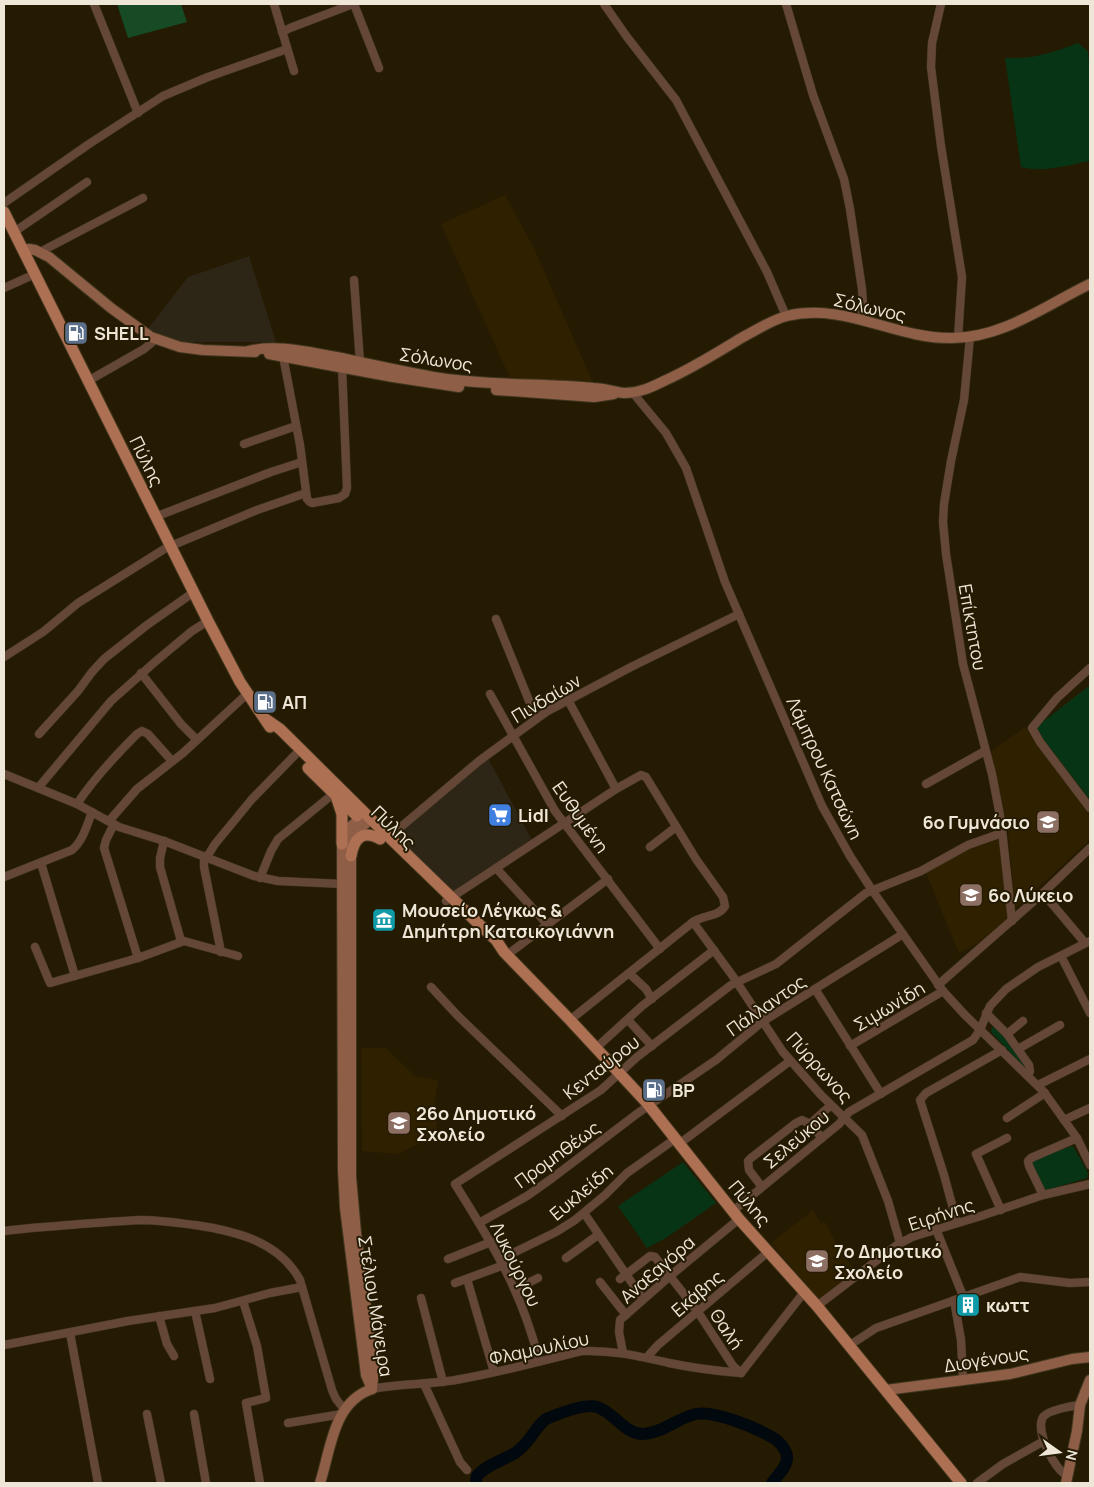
<svg xmlns="http://www.w3.org/2000/svg" width="1094" height="1487" viewBox="0 0 1094 1487" font-family="Manrope,sans-serif">
<rect width="100%" height="100%" fill="#251a02"/>
<!-- commercial -->
<g fill="#2d2616">
<polygon points="249,256 276,342 177,342 147,330 188,277"/>
<polygon points="488,758 532,840 452,892 395,836"/>
</g>
<!-- built -->
<g fill="#2f2000">
<polygon points="505,195 535,250 592,381 511,380 499,354 441,224"/>
<polygon points="1025,727 1090,812 1090,840 1015,909 1008,832 990,752"/>
<polygon points="999,839 1008,918 978,943 959,953 926,873 958,853"/>
<polygon points="361,1048 386,1048 415,1076 438,1080 435,1103 438,1143 423,1142 398,1154 362,1151"/>
<polygon points="813,1210 821,1224 825,1222 840,1251 856,1271 819,1299 771,1243"/>
</g>
<!-- green -->
<g fill="#083416">
<path d="M 1078,43 L 1088,51 L 1090,71 L 1090,161 C 1068,165 1044,173 1021,167 L 1005,58 C 1036,59 1050,53 1078,43 Z"/>
<polygon points="1090,685 1090,800 1035,728"/>
<polygon points="993,1027 997,1027 1025,1065 1025,1068 992,1033 991,1030"/>
<polygon points="1073,1146 1088,1173 1087,1178 1043,1191 1030,1162 1047,1154"/>
<polygon points="683,1162 716,1203 666,1238 647,1248 618,1206"/>
</g>
<!-- forest -->
<polygon fill="#164b26" points="117,4 181,4 187,22 128,38"/>
<g fill="none" stroke-linecap="round" stroke-linejoin="round">
<!-- river -->
<path stroke="#01080e" stroke-width="12" d="M 476,1483 C 476,1481 476,1478 477,1476 C 483,1467 505,1459 515,1453 C 531,1443 533,1429 546,1419 C 558,1414 585,1403 597,1407 C 614,1412 624,1434 643,1434 C 663,1433 677,1418 696,1414 C 715,1410 759,1429 775,1439 C 781,1443 787,1451 787,1458 C 787,1467 777,1476 772,1483"/>
<defs>
<g id="street">
<polyline points="94,4 138,113"/>
<polyline points="274,4 294,71"/>
<polyline points="354,4 379,68"/>
<polyline points="604,4 627,37 676,100 767,272 786,316"/>
<polyline points="786,4 813,95 844,179 850,209 862,289 863,305 861,319"/>
<polyline points="941,4 932,43 931,67 941,146 962,277 958,338"/>
<polyline points="282,32 290,28 353,4"/>
<polyline points="4,203 89,144 163,96 208,77 287,49"/>
<polyline points="14,232 87,182"/>
<polyline points="40,252 143,198"/>
<polyline points="354,280 360,362"/>
<polyline points="4,288 35,274"/>
<polyline points="970,337 964,400 951,461 944,504 943,522 946,554 963,664 992,774 1001,821 1012,921"/>
<polyline points="283,356 300,445 307,499 310,502 312,503 339,498 345,494 347,488 342,367"/>
<polyline points="88,381 144,349 156,339"/>
<polyline points="633,393 666,433 686,468 725,582 822,806 850,856 872,890 943,991 965,1015 1044,1092 1077,1138 1090,1165"/>
<polyline points="244,444 296,426"/>
<polyline points="155,517 271,472 302,462"/>
<polyline points="496,619 536,718"/>
<polyline points="4,657 43,632 78,603 166,548 257,510 306,493"/>
<polyline points="1090,668 1057,698 1032,728 1040,742 1090,808"/>
<polyline points="141,673 181,724 197,740"/>
<polyline points="490,694 555,811 660,949"/>
<polyline points="568,700 616,789"/>
<polyline points="39,734 78,691 92,672 104,659 147,625 194,592"/>
<polyline points="4,774 77,804 119,827 164,841 254,876 278,881 343,884"/>
<polyline points="926,784 985,751"/>
<polyline points="38,788 111,701 156,661 192,631 208,621"/>
<path d="M 77,804 C 94,778 115,756 137,734 L 142,731 L 148,734 L 172,761"/>
<polyline points="109,821 137,789 183,753 247,694"/>
<polyline points="114,824 106,840 104,848 138,958"/>
<polyline points="389,837 479,761 546,712 631,667 739,614"/>
<polyline points="164,841 160,858 160,867 181,941"/>
<polyline points="650,847 676,827"/>
<polyline points="204,856 204,867 221,952"/>
<polyline points="207,857 215,844 252,799 295,755"/>
<polyline points="41,863 75,976"/>
<polyline points="496,868 548,925"/>
<path d="M 4,877 L 72,850 C 83,841 87,825 92,812"/>
<polyline points="260,878 271,851 278,839 333,794"/>
<polyline points="1043,893 1085,943"/>
<path d="M 446,901 L 616,789 L 641,775 L 646,777 L 696,859 L 723,897 L 725,906 C 719,917 703,915 693,922 L 570,1020"/>
<polyline points="693,922 732,975 783,1052 821,1095 862,1135 888,1201 900,1243"/>
<polyline points="35,947 50,983 138,958 184,941 238,956"/>
<polyline points="507,955 608,879"/>
<polyline points="1061,956 1090,1013"/>
<polyline points="630,974 646,989 652,999"/>
<polyline points="938,985 1043,893 1090,848"/>
<polyline points="431,987 458,1016 562,1116"/>
<polyline points="815,989 881,1094"/>
<polyline points="986,1013 1007,1034 1029,1065 1030,1071 1028,1076"/>
<polyline points="628,1020 652,1046"/>
<polyline points="1007,1034 1023,1021"/>
<polyline points="850,1046 943,991"/>
<polyline points="596,1048 642,1006 714,950"/>
<polyline points="1018,1049 1060,1025"/>
<polyline points="1038,1085 1090,1059"/>
<polyline points="1007,1118 1045,1093"/>
<polyline points="1064,1120 1090,1108"/>
<polyline points="810,1124 831,1105"/>
<polyline points="679,1144 790,1061"/>
<polyline points="762,1187 749,1170 748,1161 751,1158 796,1123 802,1120 810,1124 822,1138"/>
<polyline points="1043,1195 1029,1166 1028,1161 1031,1158 1077,1138"/>
<polyline points="1001,1210 976,1154 1007,1138"/>
<polyline points="733,1211 839,1124 849,1112 973,1040 980,1030 990,1006 1006,989 1038,967 1090,941"/>
<polyline points="584,1213 643,1299"/>
<polyline points="479,1223 527,1196 551,1179 638,1113 716,1060 762,1022 903,934"/>
<polyline points="957,1223 944,1175 920,1100 926,1093 1002,1050"/>
<polyline points="936,1229 963,1296"/>
<path d="M 4,1231 C 25,1228 47,1227 69,1225 C 93,1223 117,1221 142,1220 C 159,1220 178,1223 195,1225 C 235,1231 279,1241 300,1280 L 332,1390 L 336,1399 L 344,1409"/>
<polyline points="566,1258 598,1235"/>
<polyline points="448,1259 491,1242"/>
<polyline points="501,1259 556,1232 575,1220 605,1195 627,1173 675,1139"/>
<polyline points="467,1279 494,1372"/>
<polyline points="620,1279 650,1256 655,1257 698,1312 733,1366 741,1373"/>
<polyline points="600,1282 626,1315"/>
<polyline points="455,1283 504,1265"/>
<polyline points="516,1289 538,1278"/>
<polyline points="421,1298 443,1382"/>
<polyline points="954,1300 961,1340 963,1379"/>
<polyline points="243,1301 257,1346 266,1398 246,1403 260,1483"/>
<polyline points="817,1306 897,1245 912,1237 981,1216 1043,1195 1090,1184"/>
<polyline points="195,1311 210,1379"/>
<polyline points="159,1316 167,1344 174,1356"/>
<polyline points="70,1333 98,1483"/>
<polyline points="4,1345 128,1321 215,1308 270,1293 302,1287"/>
<polyline points="850,1345 876,1328 1020,1277 1070,1283 1090,1282"/>
<polyline points="623,1353 619,1332 620,1320 670,1276 739,1219"/>
<polyline points="647,1357 658,1345 768,1252"/>
<path d="M 539,1361 C 523,1293 492,1243 455,1184 L 601,1090 L 637,1057 L 731,985 L 776,964 L 866,893 L 921,871 L 968,845 L 1002,833"/>
<polyline points="741,1373 805,1291"/>
<polyline points="424,1384 460,1462 467,1470"/>
<path d="M 372,1389 C 401,1383 431,1385 461,1379 C 501,1372 541,1361 582,1351 C 614,1350 638,1356 669,1363 C 693,1368 717,1371 741,1373"/>
<polyline points="147,1414 161,1483"/>
<polyline points="194,1414 206,1483"/>
<polyline points="288,1423 342,1414"/>
<path d="M 1068,1476 C 1054,1470 1035,1431 1043,1417 C 1048,1410 1072,1406 1080,1405"/>
<polyline points="977,1483 1003,1464 1044,1441"/>
</g>
<g id="secondary">
<polyline points="23,250 29,249 35,250 49,257 111,308 151,337 180,347 203,350 255,352"/>
<path d="M 248,351 C 277,344 307,352 336,357 C 370,364 405,372 440,378 C 491,386 542,383 594,388 C 604,388 614,392 624,393 C 640,393 652,387 666,380 C 693,368 718,352 743,337 C 757,330 771,320 787,316 C 844,302 895,339 952,338 C 1003,338 1046,305 1090,284"/>
<polyline points="269,354 393,377 459,387"/>
<polyline points="496,390 594,397 614,394"/>
<polyline points="365,814 348,829 342,844 343,1170 345,1208 366,1375 372,1389"/>
<polyline points="370,819 356,833 351,845 351,1177 356,1233 374,1368 372,1389"/>
<polyline points="886,1390 1010,1374 1072,1359 1090,1357"/>
<path d="M 320,1483 C 331,1449 333,1402 372,1389"/>
<polyline points="1066,1483 1077,1431 1080,1405 1090,1380"/>
</g>
<g id="primary">
<polyline points="4,212 208,621 240,682 270,727"/>
<polyline points="267,720 280,729 389,837 485,930 496,940 504,952 570,1020 647,1103 739,1219 817,1306 961,1483"/>
<polyline points="308,768 357,816"/>
<polyline points="337,799 342,814 342,844"/>
<path d="M 351,856 C 354,839 362,829 380,839"/>
</g>
</defs>
<!-- street casing -->
<use href="#street" stroke="#413720" stroke-width="9"/>
<!-- secondary casing -->
<use href="#secondary" stroke="#413720" stroke-width="12"/>
<!-- primary casing -->
<use href="#primary" stroke="#413720" stroke-width="13"/>
<!-- street -->
<use href="#street" stroke="#654738" stroke-width="8"/>
<!-- secondary -->
<use href="#secondary" stroke="#8e5e47" stroke-width="10"/>
<!-- primary -->
<use href="#primary" stroke="#ae7052" stroke-width="11"/>
</g>
<!-- icons -->
<defs>
<symbol id="fuel-square" viewBox="-11 -11 22 22"><rect x="-9" y="-9" width="18" height="18" rx="4" fill="#5c6f8a" stroke="#251a02"/><path d="M-5.5-6h7V0h2V4h1.3V-2.5L3-4.5l.8-.8L6-3V5H2.5V1h-1V6h-7ZM-4.2-4.7v3.2H.2V-4.7Z" fill="#fff"/></symbol>
<symbol id="supermarket-square" viewBox="-11 -11 22 22"><rect x="-9" y="-9" width="18" height="18" rx="4" fill="#3f7fe0" stroke="#251a02"/><path d="M-6-5.5h2.5l.6 2H6L4.5 2H-2.5L-4.4-4H-6ZM-1.5 3.2a1.3 1.3 0 1 0 .1 0ZM3 3.2a1.3 1.3 0 1 0 .1 0Z" fill="#fff"/></symbol>
<symbol id="school-square" viewBox="-11 -11 22 22"><rect x="-9" y="-9" width="18" height="18" rx="4" fill="#8d6e63" stroke="#251a02"/><path d="M0-5L7-2L0 1L-7-2ZM-4 1L0 2.5L4 1V4Q0 6-4 4Z" fill="#fff"/></symbol>
<symbol id="museum-square" viewBox="-11 -11 22 22"><rect x="-9" y="-9" width="18" height="18" rx="4" fill="#0f9aa8" stroke="#251a02"/><path d="M0-6L6-3V-2H-6V-3ZM-5-1h2V3h-2ZM-1-1h2V3h-2ZM3-1h2V3H3ZM-6 4H6V6H-6Z" fill="#fff"/></symbol>
<symbol id="building-square" viewBox="-11 -11 22 22"><rect x="-9" y="-9" width="18" height="18" rx="4" fill="#0f9aa8" stroke="#251a02"/><path d="M-4-6H4V6H1V3H-1V6H-4ZM-2.5-4.3h1.7v1.8h-1.7ZM.8-4.3h1.7v1.8H.8ZM-2.5-1h1.7V.8h-1.7ZM.8-1h1.7V.8H.8Z" fill="#fff"/></symbol>
</defs>
<g fill-rule="evenodd">
<use href="#fuel-square" x="62" y="319" width="28" height="28"/>
<use href="#fuel-square" x="251" y="688" width="28" height="28"/>
<use href="#supermarket-square" x="486" y="801" width="28" height="28"/>
<use href="#school-square" x="1034" y="808" width="28" height="28"/>
<use href="#school-square" x="957" y="881" width="28" height="28"/>
<use href="#museum-square" x="370" y="906" width="28" height="28"/>
<use href="#fuel-square" x="640" y="1076" width="28" height="28"/>
<use href="#school-square" x="385" y="1109" width="28" height="28"/>
<use href="#school-square" x="803" y="1247" width="28" height="28"/>
<use href="#building-square" x="954" y="1291" width="28" height="28"/>
</g>
<g text-anchor="middle" dominant-baseline="central" stroke-width="4" stroke-linejoin="round" paint-order="stroke">
<!-- street labels -->
<g font-size="18" fill="#eee7d8" stroke="#251a02">
<text transform="translate(870 307) rotate(13)">Σόλωνος</text>
<text transform="translate(436 359) rotate(9)">Σόλωνος</text>
<text transform="translate(147 461) rotate(64)">Πύλης</text>
<text transform="translate(973 627) rotate(80)">Επίκτητου</text>
<text transform="translate(546 698) rotate(-31)">Πινδαίων</text>
<text transform="translate(825 768) rotate(65)">Λάμπρου Κατσώνη</text>
<text transform="translate(581 817) rotate(55)">Ευθυμένη</text>
<text transform="translate(394 827) rotate(44)">Πύλης</text>
<text transform="translate(766 1005) rotate(-35)">Πάλλαντος</text>
<text transform="translate(889 1006) rotate(-31)">Σιμωνίδη</text>
<text transform="translate(601 1067) rotate(-38)">Κενταύρου</text>
<text transform="translate(820 1067) rotate(48)">Πύρρωνος</text>
<text transform="translate(796 1139) rotate(-40)">Σελεύκου</text>
<text transform="translate(557 1154) rotate(-36)">Προμηθέως</text>
<text transform="translate(581 1192) rotate(-40)">Ευκλείδη</text>
<text transform="translate(750 1203) rotate(50)">Πύλης</text>
<text transform="translate(941 1214) rotate(-18)">Ειρήνης</text>
<text transform="translate(516 1264) rotate(64)">Λυκούργου</text>
<text transform="translate(657 1269) rotate(-41)">Αναξαγόρα</text>
<text transform="translate(697 1293) rotate(-40)">Εκάβης</text>
<text transform="translate(376 1306) rotate(81)">Στέλιου Μάγειρα</text>
<text transform="translate(727 1329) rotate(57)">Θαλή</text>
<text transform="translate(539 1348) rotate(-12)">Φλαμουλίου</text>
<text transform="translate(986 1359) rotate(-9)">Διογένους</text>
</g>
<!-- poi labels -->
<g font-size="18" font-weight="bold" fill="#eee7d8" stroke="#251a02" text-anchor="start">
<text x="94" y="333">SHELL</text>
<text x="282" y="702">ΑΠ</text>
<text x="518" y="815">Lidl</text>
<text x="1030" y="822" text-anchor="end">6ο Γυμνάσιο</text>
<text x="988" y="895">6ο Λύκειο</text>
<text x="402" y="910">Μουσείο Λέγκως &amp;<tspan x="402" dy="21">Δημήτρη Κατσικογιάννη</tspan></text>
<text x="672" y="1090">BP</text>
<text x="416" y="1113">26ο Δημοτικό<tspan x="416" dy="21">Σχολείο</tspan></text>
<text x="834" y="1251">7ο Δημοτικό<tspan x="834" dy="21">Σχολείο</tspan></text>
<text x="986" y="1305">κωττ</text>
</g>
</g>
<!-- border -->
<rect width="1094" height="1487" fill="none" stroke="#eee7d8" stroke-width="10"/>
<!-- north arrow -->
<g transform="translate(1059 1452) rotate(104)" stroke="#251a02" stroke-width="4" paint-order="stroke">
<path d="M0-4L9 19L0 12L-9 19Z" fill="#eee7d8"/>
<text y="-8" font-size="14" font-weight="bold" text-anchor="middle" fill="#eee7d8">N</text>
</g>
</svg>
